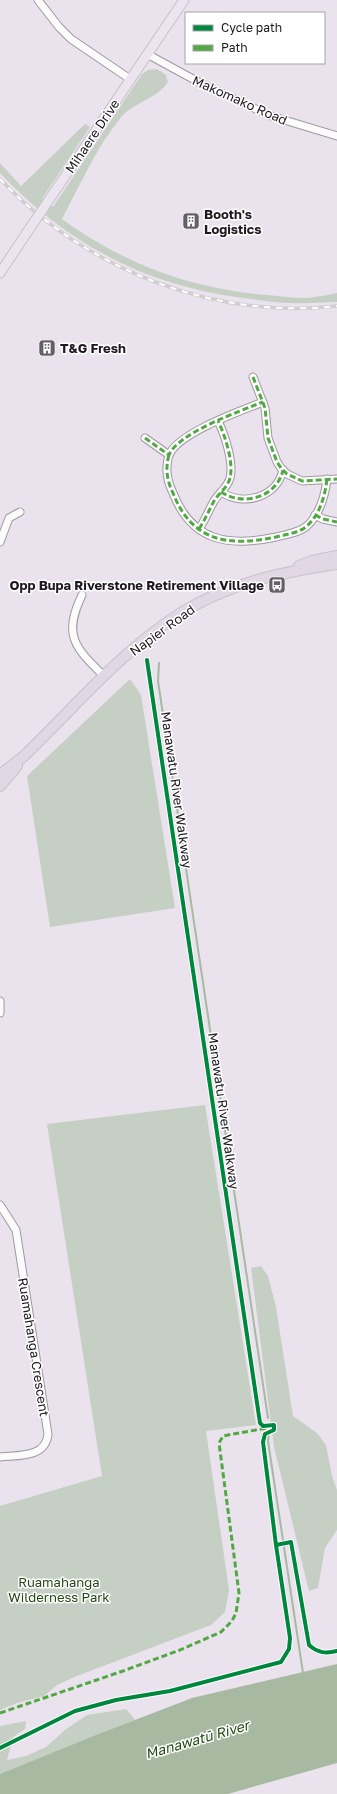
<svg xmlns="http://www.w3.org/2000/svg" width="337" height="1794" viewBox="0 0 337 1794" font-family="'Golos Text',sans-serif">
<rect width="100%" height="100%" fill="#eae3ed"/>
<!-- green -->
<g fill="#c6cfc4">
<path d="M 157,69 L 166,75 L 168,82 C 158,98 135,102 122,116 C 97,146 80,185 62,219 C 124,264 191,289 267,295 C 280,296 294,298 307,298 C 317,297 327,295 337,293 L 337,302 C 322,302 307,304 291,303 C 278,303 265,301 252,299 C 151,288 70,247 0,173 L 0,163 L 21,186 L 85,124 L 90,127 L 42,199 L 53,207 L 142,74 L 148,70 Z"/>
<polygon points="130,679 141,695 175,908 50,927 27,776"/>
<polygon points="205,1105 256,1425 206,1431 229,1590 225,1612 211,1625 77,1676 57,1685 44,1696 17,1703 0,1710 0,1506 102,1476 47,1124"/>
<polygon points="261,1266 268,1276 276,1307 293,1416 317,1433 326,1445 332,1476 337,1490 337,1530 325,1548 318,1588 309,1591 274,1447 251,1268"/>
<polygon points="126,1709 135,1720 0,1774 0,1726 26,1721 25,1729 13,1737 7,1760 26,1756 46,1747 65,1730 87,1715"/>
</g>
<!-- water -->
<polygon fill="#a7baa1" points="337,1664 337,1763 228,1794 0,1794 0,1774 96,1735 192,1698"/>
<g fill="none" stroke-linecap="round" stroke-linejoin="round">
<!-- stream -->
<g stroke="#a7baa1" stroke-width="2">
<polyline points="159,663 158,681 268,1418"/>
<polyline points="269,1433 268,1441 303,1673"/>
</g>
<defs>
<g id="minor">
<polyline points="38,0 59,27 71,39 130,79"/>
<polyline points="147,54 204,85 271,116 337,136"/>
<polyline points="253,377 265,408 268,438 277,462 281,468 287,474 302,481 337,479"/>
<path d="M 145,438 L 169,455 C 178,433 240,411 263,402"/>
<path d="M 169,455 C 165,468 167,481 173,493 C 192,542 229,547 276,537 C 287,534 299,533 307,526 C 320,514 325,496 327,479"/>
<path d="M 221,492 C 244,507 277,497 283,470"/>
<polyline points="315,515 323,519 337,522"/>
<path d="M 199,529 C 205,520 209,510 214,501 C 219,493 228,487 230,478 C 234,463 225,435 218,421"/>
<polyline points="0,542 9,518 20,512"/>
<path d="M 82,595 C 63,635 74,647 104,676"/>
<polyline points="0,1001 0,1013"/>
<path d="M 0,1205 L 16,1230 L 48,1434 C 46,1458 18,1455 0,1457"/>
</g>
<g id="major">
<polyline points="47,203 184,0"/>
<polyline points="0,273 30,228"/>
</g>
<g id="highway">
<polyline points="299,566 312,561 337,556"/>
<path d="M 0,775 C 8,768 17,762 24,756 C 75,707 121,651 181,613 C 229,583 283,572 337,564"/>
<polyline points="0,786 17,766"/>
</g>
</defs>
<!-- minor casing -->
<use href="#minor" stroke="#9f99a1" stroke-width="9"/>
<!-- major casing -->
<use href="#major" stroke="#c6c2c8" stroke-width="11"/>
<!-- highway casing -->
<use href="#highway" stroke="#c6c2c8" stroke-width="12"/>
<!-- minor -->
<use href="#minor" stroke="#fcfbfc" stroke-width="7"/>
<!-- major -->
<use href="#major" stroke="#ece5ef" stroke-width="9"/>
<!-- highway -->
<use href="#highway" stroke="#e2d7e4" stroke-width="10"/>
<defs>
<path id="rail" d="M 0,179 C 85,269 214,320 337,306"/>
</defs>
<!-- rail casing -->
<use href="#rail" stroke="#d0ced0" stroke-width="3.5"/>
<!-- rail -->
<use href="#rail" stroke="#fff" stroke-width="2" stroke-dasharray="6" stroke-linecap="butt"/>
<defs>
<polyline id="major-bridge" points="30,228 47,203"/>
</defs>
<!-- major-bridge casing -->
<use href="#major-bridge" stroke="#c6c2c8" stroke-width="11" stroke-linecap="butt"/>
<!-- major-bridge -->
<use href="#major-bridge" stroke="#ece5ef" stroke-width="9"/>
<!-- quiet -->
<g stroke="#52a943" stroke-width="3" stroke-dasharray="6 3" stroke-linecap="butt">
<polyline points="253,377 265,408 268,438 277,462 281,468 287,474 302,481 337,479"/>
<path d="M 145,438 L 169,455 C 178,433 240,411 263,402"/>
<path d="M 169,455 C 165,468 167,481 173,493 C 192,542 229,547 276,537 C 287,534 299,533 307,526 C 320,514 325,496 327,479"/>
<path d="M 221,492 C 244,507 277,497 283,470"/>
<polyline points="315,515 323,519 337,522"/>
<path d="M 199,529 C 205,520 209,510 214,501 C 219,493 228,487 230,478 C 234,463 225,435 218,421"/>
<polyline points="0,1713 123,1671 180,1650 221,1632 232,1621 236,1613 239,1593 219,1443 223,1436 228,1435 267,1428"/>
</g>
<defs>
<g id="cycleway">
<path d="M 276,1545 L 291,1542 L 309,1645 C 318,1653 326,1654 337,1651"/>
<polyline points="0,1748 75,1711 116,1700 170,1691 281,1662 289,1649 290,1638 276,1545 263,1442 265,1434 274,1430 274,1425 263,1426 260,1423 147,660"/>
</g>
</defs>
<!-- cycleway casing -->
<use href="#cycleway" stroke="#fff" stroke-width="6"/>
<!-- cycleway -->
<use href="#cycleway" stroke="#00873e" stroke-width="4"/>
</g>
<!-- icons -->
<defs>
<symbol id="building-square" viewBox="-11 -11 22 22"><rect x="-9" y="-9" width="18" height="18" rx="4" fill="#656068" stroke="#fff"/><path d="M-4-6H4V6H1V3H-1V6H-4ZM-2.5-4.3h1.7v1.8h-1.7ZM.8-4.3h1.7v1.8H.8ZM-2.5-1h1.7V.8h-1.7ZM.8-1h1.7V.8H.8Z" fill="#fff"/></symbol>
<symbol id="bus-square" viewBox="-11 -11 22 22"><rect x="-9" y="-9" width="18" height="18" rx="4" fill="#656068" stroke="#fff"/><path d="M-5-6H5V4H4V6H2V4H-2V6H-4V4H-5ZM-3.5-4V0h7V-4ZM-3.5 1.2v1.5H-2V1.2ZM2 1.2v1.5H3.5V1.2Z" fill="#fff"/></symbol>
</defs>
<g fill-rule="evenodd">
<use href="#building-square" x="181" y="211" width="20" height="20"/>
<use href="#building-square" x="37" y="338" width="20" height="20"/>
<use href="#bus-square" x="267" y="575" width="20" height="20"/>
</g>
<g text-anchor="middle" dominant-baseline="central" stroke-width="3" stroke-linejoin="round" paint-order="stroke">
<!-- street labels -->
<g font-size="13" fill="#1e1920" stroke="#fff">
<text transform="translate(240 100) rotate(24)">Makomako Road</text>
<text transform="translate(92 136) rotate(-56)">Mihaere Drive</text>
<text transform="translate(162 630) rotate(-36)">Napier Road</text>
<text transform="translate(177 790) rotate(82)">Manawatu River Walkway</text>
<text transform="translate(224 1111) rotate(82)">Manawatu River Walkway</text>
<text transform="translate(34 1347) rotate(81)">Ruamahanga Crescent</text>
</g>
<!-- poi labels -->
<g font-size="13" font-weight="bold" fill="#1e1920" stroke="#fff" text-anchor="start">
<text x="204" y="214">Booth's<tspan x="204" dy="15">Logistics</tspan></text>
<text x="60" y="348">T&amp;G Fresh</text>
<text x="264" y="585" text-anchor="end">Opp Bupa Riverstone Retirement Village</text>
</g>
<!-- park labels -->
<g font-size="13" fill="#234b14" stroke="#fff">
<text x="59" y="1582">Ruamahanga<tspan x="59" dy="15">Wilderness Park</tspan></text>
</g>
<!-- water labels -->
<g font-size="14" font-style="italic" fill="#214a12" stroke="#fff">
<text transform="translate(197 1739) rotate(-16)">Manawatū River</text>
</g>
</g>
<!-- legend -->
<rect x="185" y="12" width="140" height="52" fill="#ffffff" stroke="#a5a3a6"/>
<rect x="193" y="25" width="20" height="6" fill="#00873e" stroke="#a5a3a6"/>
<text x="221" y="32" font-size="12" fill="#1e1920">Cycle path</text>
<rect x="193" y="45" width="20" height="6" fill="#52a943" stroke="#a5a3a6"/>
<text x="221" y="52" font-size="12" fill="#1e1920">Path</text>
</svg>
